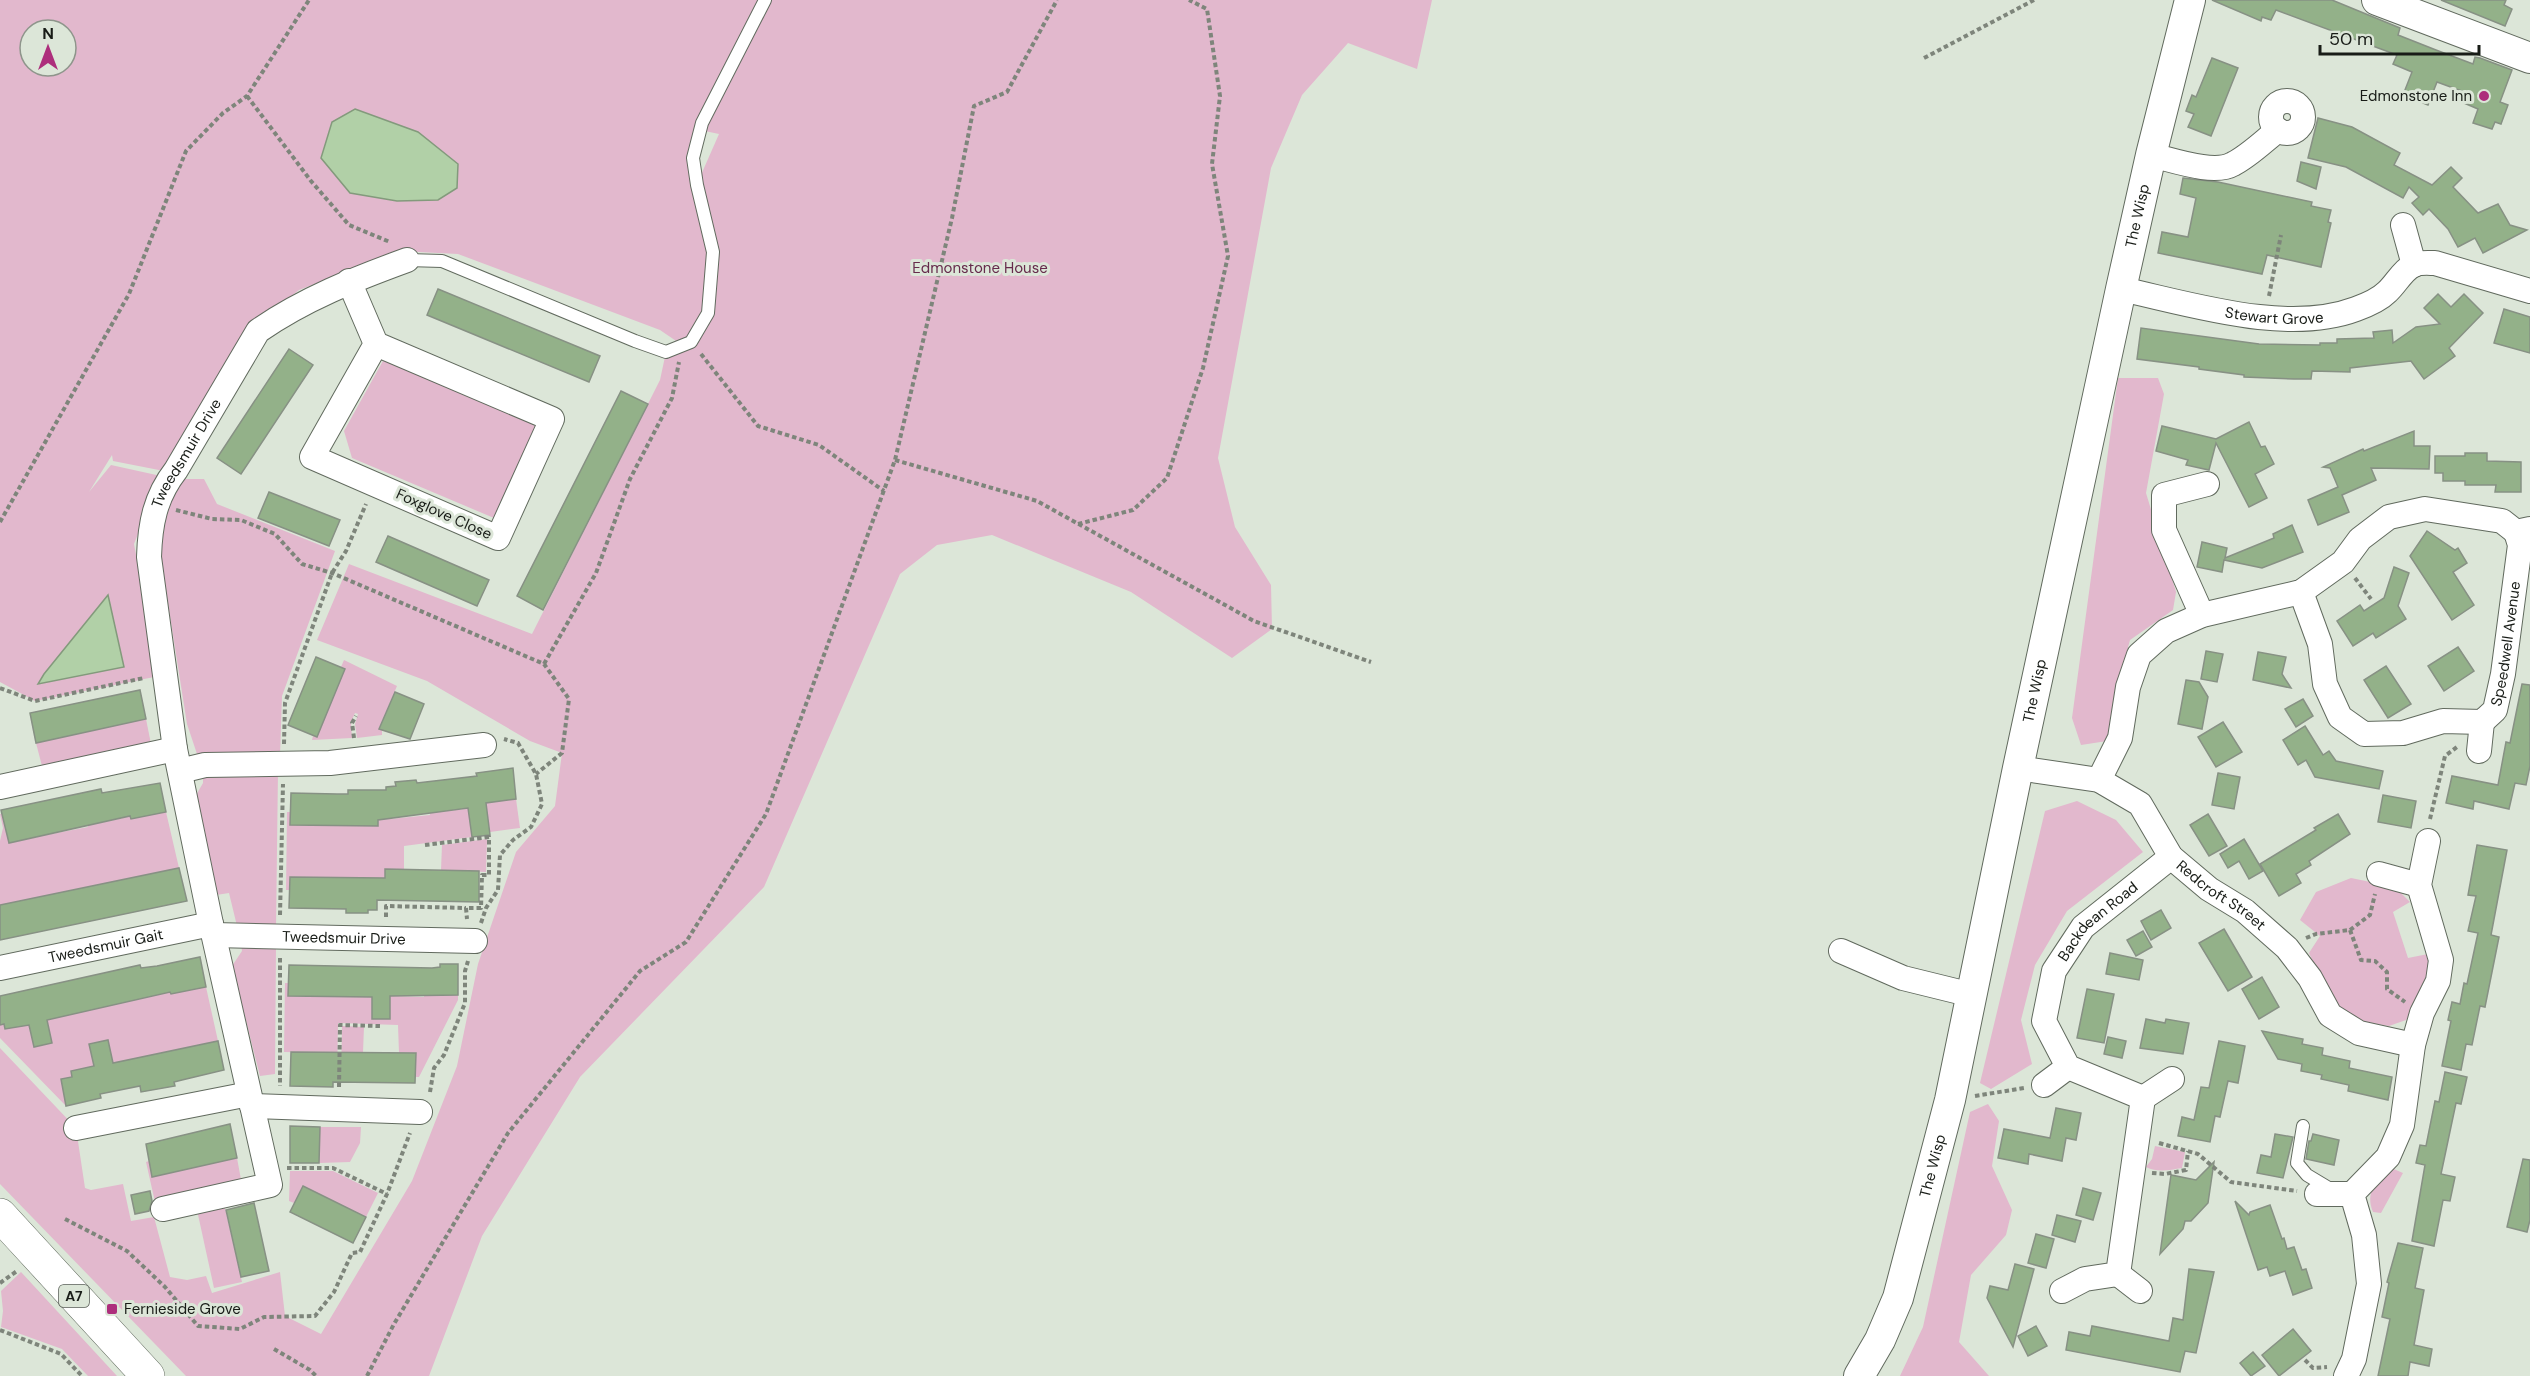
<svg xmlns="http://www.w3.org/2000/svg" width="2530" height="1376" viewBox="0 0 2530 1376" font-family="'DM Sans',sans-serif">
<rect width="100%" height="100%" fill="#dce6d8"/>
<!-- green -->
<g fill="#e2b8cd" fill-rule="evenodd">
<path d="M 0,0 L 1432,0 L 1417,69 L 1348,43 L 1302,95 L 1271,168 L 1218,458 L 1235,527 L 1271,585 L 1272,629 L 1232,658 L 1131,592 L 992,535 L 937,545 L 900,574 L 764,887 L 580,1077 L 482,1236 L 429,1376 L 186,1376 L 0,1184 L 0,1048 L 76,1128 L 85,1188 L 91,1190 L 123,1184 L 131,1221 L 154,1217 L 170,1277 L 187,1280 L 206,1276 L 212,1293 L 280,1272 L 285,1316 L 321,1334 L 412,1181 L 457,1066 L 478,964 L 516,852 L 555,806 L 562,753 L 530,741 L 427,681 L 317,640 L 349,564 L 532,634 L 660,380 L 666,352 L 682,345 L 660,330 L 458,254 L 399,251 L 299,290 L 255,326 L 164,471 L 113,461 L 112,455 L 89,492 L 111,465 L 161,476 L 134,544 L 159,676 L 35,701 L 0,682 ZM 30,30 L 66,30 L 66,66 L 30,66 ZM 700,130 L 719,134 L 697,184 Z"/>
<polygon points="384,359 538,423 494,518 352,458 344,431"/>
<polygon points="2118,378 2158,378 2164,394 2146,493 2176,592 2173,610 2130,640 2113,703 2107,741 2081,745 2072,718"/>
<polygon points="179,479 204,479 217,504 335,551 282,696 280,756 198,757 187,724 161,559 159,532"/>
<polygon points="344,660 397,686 379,728 382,730 382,735 357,738 355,724 358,714 355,713 351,722 352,738 312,740 313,736 317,737 345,669 341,667"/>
<polygon points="146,719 151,744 42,766 36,743"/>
<polygon points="278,772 276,927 237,926 229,893 216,895 195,797 203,783 203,777"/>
<polygon points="465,781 472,837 404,846 404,869 385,869 384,897 329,877 290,877 290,890 286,890 287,812 290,812 290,825 329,826 330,797 387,798 390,819 430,815 427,787 435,812 465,809"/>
<polygon points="125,793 131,819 166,812 179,868 108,883 114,911 107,912 101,884 71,890 69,918 64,892 0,905 0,841 3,828 0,814 2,814 9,843 38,837 32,810 41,810 46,835 88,827 82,799 95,824 123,818 118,794"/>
<polygon points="516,799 520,828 490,832 486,803"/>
<polygon points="2077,801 2116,820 2143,852 2067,911 2035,965 2021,1020 2032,1064 1991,1089 1980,1083 2045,811"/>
<polygon points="487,839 486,872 441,870 442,845"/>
<polygon points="2351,878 2395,887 2410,902 2393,912 2408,958 2428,954 2429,971 2423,991 2406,1020 2389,1026 2354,1020 2332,1003 2309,953 2320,936 2300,920 2316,892"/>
<polygon points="241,944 276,945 275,1074 260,1076 232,966 242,951"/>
<polygon points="391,967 394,967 394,996 424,997 425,971 432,995 458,995 458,1000 419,1077 416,1077 416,1053 399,1053 398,1025 338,1023 337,1082 333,1082 334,1053 284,1052 285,983 289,983 289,996 328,997 329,968 372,997 372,1019 389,1019"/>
<polygon points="158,970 206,987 218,1041 154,1054 160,1083 153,1084 147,1056 117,1062 123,1089 119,1090 108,1040 90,1044 96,1071 83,1074 82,1069 71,1071 72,1077 61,1079 66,1106 0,1038 0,1025 4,1024 5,1029 16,1027 27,1018 34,1046 52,1043 41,990"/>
<polygon points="342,1026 364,1027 363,1052 345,1052 345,1076 341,1076"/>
<polygon points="1988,1104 1999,1121 1992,1166 2012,1210 2006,1235 1971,1275 1959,1342 1989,1376 1900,1376 1923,1327 1970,1112"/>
<polygon points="320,1127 361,1127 360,1143 350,1162 319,1163"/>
<path d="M 2155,1146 L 2185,1152 L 2182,1168 C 2170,1170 2158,1173 2146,1167 L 2152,1159 Z"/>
<polygon points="237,1158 242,1185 155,1202 146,1162 149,1161 151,1171 164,1168 165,1174 176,1172 175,1166"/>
<path d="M 2389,1167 L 2403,1173 L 2381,1213 L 2373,1212 C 2365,1192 2376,1182 2389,1167 Z"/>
<polygon points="290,1171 333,1171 378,1193 366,1217 303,1186 294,1203 289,1201"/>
<polygon points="224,1204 242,1282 214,1288 197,1210"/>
<polygon points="21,1272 117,1376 88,1376 62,1349 1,1327 3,1311 1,1291"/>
</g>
<!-- water -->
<g fill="#b1d0a7" stroke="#839a7c" stroke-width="1.5">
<polygon points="355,109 418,132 458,164 457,188 438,200 397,201 350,193 321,158 332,122"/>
<polygon points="108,595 124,667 38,684 44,674"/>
</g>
<!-- building -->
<g fill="#93b189" stroke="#879184" stroke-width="1.5">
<polygon points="2212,0 2332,0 2400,28 2398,35 2436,50 2473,64 2475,57 2480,58 2512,70 2500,102 2508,105 2501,124 2495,122 2492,129 2473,123 2478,109 2464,103 2467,93 2437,82 2428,105 2403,95 2412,72 2393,64 2397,55 2276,10 2271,20 2262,17 2261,21"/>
<polygon points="2441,0 2506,0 2504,5 2512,9 2505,26"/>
<polygon points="2212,58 2238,68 2211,136 2188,127 2194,114 2186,111 2192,95 2196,97"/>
<polygon points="2318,118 2352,127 2400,153 2394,165 2432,185 2451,167 2462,178 2453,187 2478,213 2498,204 2510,225 2527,230 2483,253 2475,238 2458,247 2448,229 2429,209 2423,215 2412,203 2419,197 2409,187 2403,198 2346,167 2308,158"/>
<polygon points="2301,162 2321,167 2316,189 2297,181"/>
<polygon points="2183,178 2218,182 2312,202 2311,206 2331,210 2328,222 2331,223 2321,267 2267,255 2262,274 2158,253 2162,232 2188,237 2196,198 2180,194"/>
<polygon points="438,289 600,356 589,382 427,315"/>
<polygon points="2438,294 2451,307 2464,294 2483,313 2449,348 2455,356 2424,379 2411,361 2350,368 2350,372 2312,371 2311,379 2294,379 2244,377 2244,375 2199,369 2199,367 2137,359 2141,328 2259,344 2320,345 2320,343 2337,343 2337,339 2374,338 2373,332 2392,330 2393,343 2416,327 2440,324 2424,308"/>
<polygon points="2504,309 2530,317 2530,353 2494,343"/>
<polygon points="289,349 313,365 241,474 217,458"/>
<polygon points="621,391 648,404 543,610 517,596"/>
<polygon points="2249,422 2261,447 2265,446 2274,464 2255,474 2267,498 2249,507 2216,443 2209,470 2186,465 2188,460 2156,451 2162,426 2216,439"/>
<polygon points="2414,431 2414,446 2430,446 2429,469 2371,468 2376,480 2342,495 2349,512 2318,525 2308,500 2338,487 2330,468 2323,467 2363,449 2364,451"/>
<polygon points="2465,453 2487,453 2487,461 2521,462 2521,492 2495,492 2496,485 2465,485 2465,481 2443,481 2443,473 2435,473 2435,456 2465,456"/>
<polygon points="269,492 340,520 329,546 258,518"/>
<polygon points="2292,525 2303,552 2262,568 2224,560 2222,572 2197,567 2202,542 2227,548 2225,558 2274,538 2273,534"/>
<polygon points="2427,531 2455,550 2458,548 2467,563 2453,572 2474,605 2452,620 2410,556"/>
<polygon points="388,536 489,580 477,606 376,562"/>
<polygon points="2394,567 2409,573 2398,606 2406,619 2376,638 2373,633 2353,646 2337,621 2360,605 2364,611 2384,598"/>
<polygon points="2458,647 2474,671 2444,691 2428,666"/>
<polygon points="2206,651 2223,654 2217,682 2201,679"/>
<polygon points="2258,652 2286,657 2282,674 2291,688 2253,680"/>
<polygon points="316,657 345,669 317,737 288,725"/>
<polygon points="2386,666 2411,704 2388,718 2364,680"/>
<polygon points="2186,680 2199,682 2208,697 2202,729 2178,724"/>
<polygon points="2522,684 2530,685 2530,766 2526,785 2515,783 2509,809 2474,801 2473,809 2446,803 2452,776 2498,785 2506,742 2510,743"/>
<polygon points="140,690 146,719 36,743 30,713"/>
<polygon points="395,692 424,704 410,739 379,729"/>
<polygon points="2303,699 2313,716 2296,727 2285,709"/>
<polygon points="2223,722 2242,752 2216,767 2198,737"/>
<polygon points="2305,726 2323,755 2329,751 2336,761 2383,771 2379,789 2315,777 2306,760 2298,765 2283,740"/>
<polygon points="513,768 516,799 486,803 490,835 472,837 468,808 378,820 378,826 290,825 291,793 337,794 348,794 348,790 386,790 386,787 396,786 395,782 416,780 417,783 477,776 476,773"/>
<polygon points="2218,773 2240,777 2234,809 2212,805"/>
<polygon points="160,783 166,812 131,819 130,816 9,843 1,810 101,789 102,793"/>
<polygon points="2383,795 2416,801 2411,828 2378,822"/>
<polygon points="2208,814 2227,846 2209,856 2190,825"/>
<polygon points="2338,814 2350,834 2309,861 2311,865 2296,874 2301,883 2279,896 2260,864 2316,830 2314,828"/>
<polygon points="2244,839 2263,871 2249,879 2239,861 2228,868 2220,854"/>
<polygon points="2477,845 2507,850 2491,935 2499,937 2485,1007 2480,1006 2472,1045 2466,1044 2461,1070 2442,1066 2451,1021 2448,1020 2452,1002 2460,1004 2464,983 2467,984 2478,933 2468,931 2476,896 2468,895"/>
<polygon points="179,868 187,901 0,940 0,905"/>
<polygon points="385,869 479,871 479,902 377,900 377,910 368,910 368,913 346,913 346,909 289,908 290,877 385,878"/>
<polygon points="2161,910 2171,928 2151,940 2141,921"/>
<polygon points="2224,929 2252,977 2228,991 2199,943"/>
<polygon points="2143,931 2152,947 2136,956 2127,940"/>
<polygon points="2110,953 2143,960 2139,980 2106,974"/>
<polygon points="200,957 206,987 171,994 170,992 47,1020 52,1043 34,1047 29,1025 5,1029 4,1024 0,1025 0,996 140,965 141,968 157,966"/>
<polygon points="440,964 458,964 458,995 390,996 390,1019 372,1019 372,997 288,996 289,965 432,968 440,967"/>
<polygon points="2262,977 2279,1007 2259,1019 2242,989"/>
<polygon points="2087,989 2114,994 2104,1043 2077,1038"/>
<polygon points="2146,1019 2165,1023 2166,1019 2189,1023 2183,1054 2140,1048"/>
<polygon points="2262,1031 2303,1039 2302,1044 2323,1048 2322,1055 2350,1061 2349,1068 2392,1077 2388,1100 2348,1091 2349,1085 2321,1079 2322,1075 2301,1071 2302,1064 2278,1059"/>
<polygon points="2108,1037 2126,1041 2122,1058 2104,1054"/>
<polygon points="108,1040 113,1063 218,1041 224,1070 182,1080 174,1082 175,1086 141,1092 140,1086 100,1094 101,1098 66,1106 61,1079 72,1077 71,1071 94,1066 89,1044"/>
<polygon points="2219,1041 2245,1046 2238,1083 2228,1081 2220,1117 2215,1116 2210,1142 2178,1136 2182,1117 2194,1120 2201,1087 2209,1088"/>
<polygon points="291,1052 416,1053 415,1083 333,1082 333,1087 290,1086"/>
<polygon points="2445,1072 2467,1077 2461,1104 2456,1103 2441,1174 2455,1177 2450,1201 2443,1200 2434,1246 2412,1241 2425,1165 2416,1163 2420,1145 2426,1146 2435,1101 2439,1102"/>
<polygon points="2056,1108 2081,1113 2076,1140 2066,1138 2062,1161 2029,1154 2028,1164 1998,1158 2004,1129 2050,1138"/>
<polygon points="230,1124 237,1158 152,1177 146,1144"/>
<polygon points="290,1126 320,1127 319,1163 290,1163"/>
<polygon points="2275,1134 2293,1137 2283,1178 2257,1173 2261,1155 2271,1157"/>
<polygon points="2313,1134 2339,1140 2334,1165 2306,1159 2309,1141 2311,1141"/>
<polygon points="2523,1159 2530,1160 2530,1220 2527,1232 2507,1227"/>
<polygon points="2214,1162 2208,1203 2191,1221 2185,1221 2183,1229 2160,1254 2171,1175 2196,1180"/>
<polygon points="303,1186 366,1217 353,1243 290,1212"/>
<polygon points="2083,1188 2101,1193 2093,1220 2076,1215"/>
<polygon points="150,1191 152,1201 149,1211 135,1214 131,1195"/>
<polygon points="2235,1201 2249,1215 2250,1212 2270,1205 2282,1239 2284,1238 2287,1249 2294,1247 2302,1270 2306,1269 2312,1288 2293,1295 2285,1271 2270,1276 2267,1267 2258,1270"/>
<polygon points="254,1203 269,1271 241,1277 226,1210"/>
<polygon points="2057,1215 2081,1221 2075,1242 2052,1235"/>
<polygon points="2036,1234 2054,1239 2046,1268 2028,1263"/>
<polygon points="2398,1243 2423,1248 2415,1288 2424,1290 2414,1345 2432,1349 2429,1366 2410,1362 2408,1376 2378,1376 2390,1319 2382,1317 2389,1283 2387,1282"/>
<polygon points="2015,1264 2034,1269 2013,1347 1987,1298 1990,1286 2008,1290"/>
<polygon points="2189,1269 2214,1272 2196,1353 2185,1351 2180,1372 2066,1350 2069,1332 2090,1336 2092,1326 2169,1341 2173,1318 2183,1320"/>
<polygon points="2036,1326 2047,1346 2028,1356 2018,1336"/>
<polygon points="2293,1329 2311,1351 2279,1376 2262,1355"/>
<polygon points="2253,1352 2265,1366 2251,1376 2240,1363"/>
</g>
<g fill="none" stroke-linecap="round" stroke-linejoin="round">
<defs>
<g id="service">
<polyline points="407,260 442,261 635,341 666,352 691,342 708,313 713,252 697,185 693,158 702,123 765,0"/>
<polyline points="2303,1126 2297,1163 2307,1175 2332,1190"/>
</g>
<g id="minor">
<circle cx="2287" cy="117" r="16"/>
<path d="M 2151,155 C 2173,160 2214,175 2233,164 C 2249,156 2264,141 2278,130"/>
<polyline points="2403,225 2414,265"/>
<polyline points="349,281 376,344 552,419 498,538 312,457 376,344"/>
<path id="s1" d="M 2121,289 C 2191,304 2287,335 2356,309 C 2367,305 2379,300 2387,292 C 2396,284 2402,271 2413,265 C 2419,262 2428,263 2435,263 L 2530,291"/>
<path id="s2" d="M 2301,592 L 2320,644 L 2325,684 L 2340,717 L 2364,734 L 2403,733 L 2443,721 L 2482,722 L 2495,710 L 2503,674 L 2520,545 L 2516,532"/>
<polyline points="2202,615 2164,530 2164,495 2207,484"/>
<polyline points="2479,751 2482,722"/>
<path id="s3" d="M 2018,768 L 2099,780 L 2140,804 L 2171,857 L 2209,889 L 2245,911 L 2287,948 L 2310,978 L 2330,1015 L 2359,1033 L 2413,1045"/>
<polyline points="180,771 205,765 330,763 484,745"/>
<polyline points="2099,780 2120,738 2128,687 2139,655 2166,631 2202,615 2301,592 2343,562 2360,539 2389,517 2425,509 2502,521 2516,532 2530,529"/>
<polyline points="0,787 175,749"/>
<polyline points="2379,874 2419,885"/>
<path id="s4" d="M 214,935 L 475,941"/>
<polyline points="1841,951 1903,978 1972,995"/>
<path id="s5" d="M 0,968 L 211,924"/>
<polyline points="2044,1085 2068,1067"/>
<polyline points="2143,1098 2172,1079"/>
<polyline points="252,1106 420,1112"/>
<polyline points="76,1128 249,1094"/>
<polyline points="2317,1194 2352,1194"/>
<path id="s6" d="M 163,1209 L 270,1185 L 211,924 L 175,749 L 149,557 C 150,524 155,497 176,470 L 258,331 C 304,299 355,279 407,260"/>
<polyline points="2118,1274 2140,1291"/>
<path id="s7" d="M 2062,1291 L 2085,1279 L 2118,1274 L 2143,1098 L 2068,1067 L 2044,1021 L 2054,971 L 2083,927 L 2171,857"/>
<polyline points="2346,1376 2354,1359 2369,1284 2364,1235 2352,1194 2388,1157 2402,1125 2413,1045 2422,1013 2438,981 2441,960 2419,885 2428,841"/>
</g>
<g id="tertiary">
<polyline points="2377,0 2530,58"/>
<path id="s8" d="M 1859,1376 L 1880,1340 L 1898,1298 L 1950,1100 L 2018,768 L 2121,289 L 2151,155 L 2190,0"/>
</g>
<polyline id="primary" points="0,1215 148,1376"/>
</defs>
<!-- service casing -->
<use href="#service" stroke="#616a5e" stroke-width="14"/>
<!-- minor casing -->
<use href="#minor" stroke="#616a5e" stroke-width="26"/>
<!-- tertiary casing -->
<use href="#tertiary" stroke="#616a5e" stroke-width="32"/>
<!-- primary casing -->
<use href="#primary" stroke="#616a5e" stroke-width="34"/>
<!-- path -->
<g stroke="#7e857b" stroke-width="4" stroke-dasharray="4.5 3" stroke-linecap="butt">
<polyline points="1924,58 2034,0"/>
<polyline points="247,96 311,181 349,225 390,242"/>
<polyline points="2269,296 2281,235"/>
<polyline points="701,354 758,426 819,445 884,491"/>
<polyline points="895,460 1037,501 1254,621 1371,662"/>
<polyline points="176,510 212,519 241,520 275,534 302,564 332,573 544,664 569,699 562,753 536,774"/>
<polyline points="0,522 129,294 186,151 223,113 247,96 309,0"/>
<polyline points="1078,524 1133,510 1167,478 1203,368 1228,256 1212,164 1220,96 1207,9 1189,0"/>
<polyline points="2355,578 2371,599"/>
<polyline points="544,664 596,573 630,479 672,398 679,362"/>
<polyline points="0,688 35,701 144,678"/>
<polyline points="354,738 352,723 356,716"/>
<polyline points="284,744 285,703 332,573 346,551 366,504"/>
<polyline points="2430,819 2445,756 2457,747"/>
<polyline points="425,845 489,837 489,875 482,875 481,908 466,908 467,919"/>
<polyline points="280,915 283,784"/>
<polyline points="386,917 386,906 466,908"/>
<polyline points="481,923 486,908 498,890 500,855 513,840 531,827 542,804 536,774 518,743 504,739"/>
<polyline points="2350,930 2361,960 2375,961 2387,972 2387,989 2405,1002"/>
<polyline points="2306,938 2316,934 2350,930 2370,915 2375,894"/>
<polyline points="280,958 280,1086"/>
<polyline points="339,1087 340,1025 380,1026"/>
<polyline points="430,1092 434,1068 444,1055 465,1003 465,971 468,961"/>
<polyline points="1975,1096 2024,1088"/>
<polyline points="2159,1143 2198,1154 2231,1182 2297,1191"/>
<polyline points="287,1168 333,1168 387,1194"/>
<polyline points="2152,1173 2165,1174 2186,1170 2188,1151"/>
<polyline points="65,1219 127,1251 165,1287 198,1326 240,1329 264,1317 315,1316 334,1292 352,1253 360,1252 387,1194 410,1133"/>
<polyline points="0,1283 17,1271"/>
<polyline points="0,1330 61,1354 82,1376"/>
<polyline points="274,1349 310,1370 316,1376"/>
<polyline points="2305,1360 2313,1368 2327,1367"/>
<polyline points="367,1376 394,1324 508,1133 640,971 686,942 766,814 895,460 952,218 974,106 1007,92 1057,0"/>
</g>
<!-- service -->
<use href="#service" stroke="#fff" stroke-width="12"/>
<!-- minor -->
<use href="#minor" stroke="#fff" stroke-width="24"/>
<!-- tertiary -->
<use href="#tertiary" stroke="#fff" stroke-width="30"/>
<!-- primary -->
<use href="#primary" stroke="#fff" stroke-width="33"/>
</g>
<!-- markers -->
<g fill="#ad2e7c" stroke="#dce6d8" stroke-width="2">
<circle cx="2484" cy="96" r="6"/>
<rect x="106" y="1303" width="12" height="12" rx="3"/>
</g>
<g text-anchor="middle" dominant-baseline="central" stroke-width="6" stroke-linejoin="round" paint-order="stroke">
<!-- shield labels -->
<rect fill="#dce6d8" stroke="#535951" stroke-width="1.5" x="59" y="1285" width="30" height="22" rx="4.5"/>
<g font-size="14" font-weight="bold" fill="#181c17">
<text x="74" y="1296">A7</text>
</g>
<!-- poi labels -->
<g font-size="15" fill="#181c17" stroke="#dce6d8" text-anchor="end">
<text x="2472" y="96">Edmonstone Inn</text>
<text x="124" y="1309" text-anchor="start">Fernieside Grove</text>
</g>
<!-- street labels -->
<g font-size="15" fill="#181c17" stroke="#dce6d8">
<text stroke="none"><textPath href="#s8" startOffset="1196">The Wisp</textPath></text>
<text stroke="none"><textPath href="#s1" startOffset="156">Stewart Grove</textPath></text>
<text stroke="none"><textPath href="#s6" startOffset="862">Tweedsmuir Drive</textPath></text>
<text transform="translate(444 514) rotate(24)">Foxglove Close</text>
<text stroke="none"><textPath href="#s2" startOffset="366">Speedwell Avenue</textPath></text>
<text stroke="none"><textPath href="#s8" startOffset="710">The Wisp</textPath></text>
<text stroke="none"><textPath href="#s3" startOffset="254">Redcroft Street</textPath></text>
<text stroke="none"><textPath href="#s7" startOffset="488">Backdean Road</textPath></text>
<text stroke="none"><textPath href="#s4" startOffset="130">Tweedsmuir Drive</textPath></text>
<text stroke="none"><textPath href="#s5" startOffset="108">Tweedsmuir Gait</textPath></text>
<text stroke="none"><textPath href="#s8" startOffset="224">The Wisp</textPath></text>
</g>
<!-- park labels -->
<g font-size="15" fill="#662b4c" stroke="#dce6d8">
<text x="980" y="268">Edmonstone House</text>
</g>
</g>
<!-- north arrow -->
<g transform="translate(48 48)"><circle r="28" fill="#dce6d8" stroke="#8e958b" stroke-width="1.5"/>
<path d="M0-4.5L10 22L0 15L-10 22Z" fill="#ad2e7c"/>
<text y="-9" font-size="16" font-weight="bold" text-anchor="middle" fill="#181c17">N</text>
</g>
<!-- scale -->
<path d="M2320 45v9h159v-9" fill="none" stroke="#181c17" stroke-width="3"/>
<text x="2329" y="45" font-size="18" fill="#181c17" stroke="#dce6d8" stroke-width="4.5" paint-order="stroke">50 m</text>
</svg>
